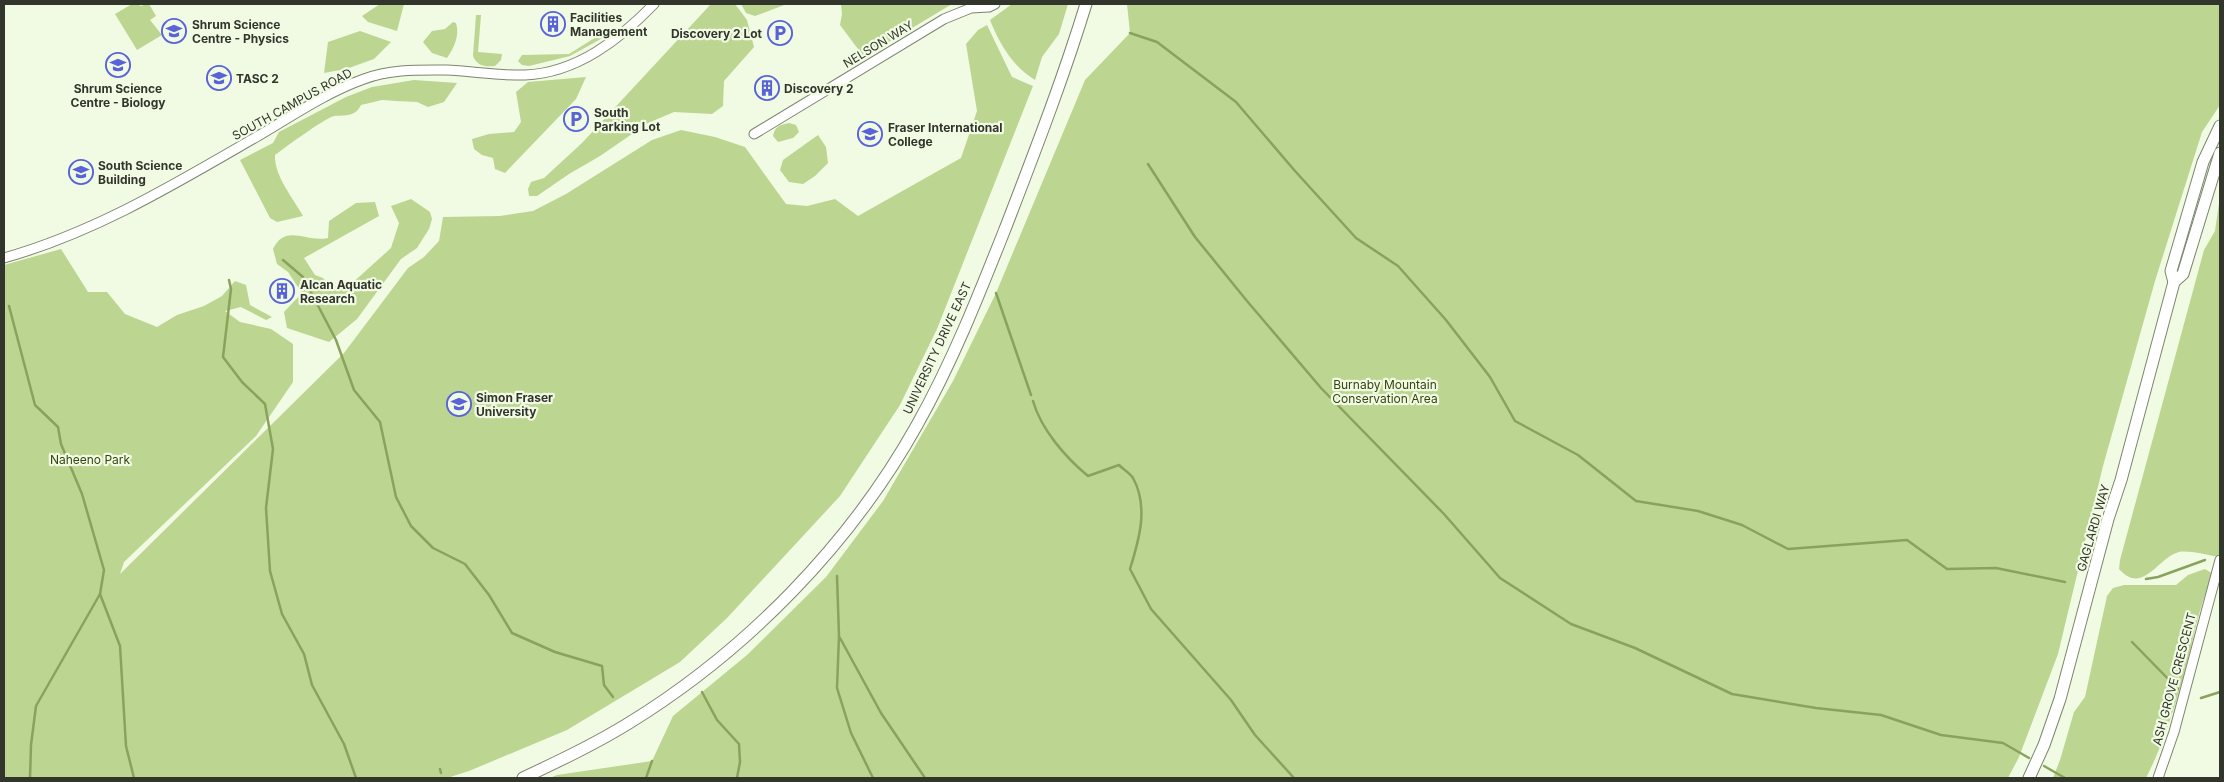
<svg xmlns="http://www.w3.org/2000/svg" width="2224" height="782" viewBox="0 0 2224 782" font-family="Inter,sans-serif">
<rect width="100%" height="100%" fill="#f1fbe3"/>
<!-- green -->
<g fill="#bcd591">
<polygon points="132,4 139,4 140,6 149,4 156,16 150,20 162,35 137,50 115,14"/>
<polygon points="380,4 404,4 397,31 368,22 362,16"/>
<polygon points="711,4 735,4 747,20 754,47 724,81 723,106 712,114 674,112 648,123 600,156 569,174 537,196 529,196 528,189 531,182 544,178 582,143"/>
<polygon points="741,4 787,4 755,16 746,13"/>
<polygon points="841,4 956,4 952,4 864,57 840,25 842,14"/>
<path d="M 1012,4 L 1068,4 L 1059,34 L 1042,57 L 1035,80 C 1013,67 999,43 990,20 Z"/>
<polygon points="1127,4 2220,4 2220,105 2202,132 2155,281 2103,466 2058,654 2019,757 2008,778 550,778 557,775 652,761 673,716 747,655 826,577 883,501 953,381 996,293 1085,80 1130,33"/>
<path d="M 476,15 L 481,15 L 478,52 L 502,54 L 501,60 L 495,66 C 485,67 477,66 473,56 Z"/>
<path d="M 453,22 L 456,23 C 460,35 454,48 447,58 L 432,53 L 423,42 L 432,31 L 445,29 Z"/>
<polygon points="987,25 1012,77 1033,86 937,329 900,405 840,496 727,618 680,662 567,730 469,771 447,778 4,778 4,265 61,249 88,292 107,292 125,314 157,327 177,315 204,306 222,296 235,281 246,285 250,305 272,317 266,320 241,307 225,311 240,322 271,329 293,344 293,382 256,436 124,562 120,574 344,353 408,268 424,257 439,241 443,217 500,216 533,211 566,194 652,140 681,130 715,137 745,147 786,204 807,206 835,199 858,216 961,158 977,111 966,44 978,30"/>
<polygon points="609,29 608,35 570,56 529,66 522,65 518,61 522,55 569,54"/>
<polygon points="360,31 391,42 374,59 346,69 324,73 328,42"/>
<polygon points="586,77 576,99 505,173 495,169 493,158 482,155 474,149 472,139 489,134 514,132 521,122 516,92 528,82"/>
<path d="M 414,80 L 457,83 L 444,102 L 428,107 L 417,102 L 396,101 L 382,100 L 361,105 C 355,117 345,115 334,116 C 325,118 284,148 275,155 C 274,176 293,198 303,216 L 277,222 L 270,218 L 240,160 L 273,143 L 279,132 L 346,97 L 372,87 Z"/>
<path d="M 789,123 L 796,125 L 799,132 L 793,138 L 778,142 L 773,136 C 775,126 780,125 789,123 Z"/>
<polygon points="818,135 826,147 828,163 815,176 803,184 789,182 780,170 783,160"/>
<path d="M 2220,196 L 2220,551 L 2218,557 C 2209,555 2187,550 2179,552 C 2158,557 2143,596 2119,569 L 2120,560 L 2204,250 L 2215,231 Z"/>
<path d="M 411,199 L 430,212 L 432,219 L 429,229 L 417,248 L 401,259 L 357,319 L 329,342 L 287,328 L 284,312 L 302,293 L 288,272 L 277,264 L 273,249 C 286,223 306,243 328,238 L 329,221 L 356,203 L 375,202 L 379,216 L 304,258 L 315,275 L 323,278 L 331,286 L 349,286 L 391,248 L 399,223 L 391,206 Z"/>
<path d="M 2205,569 L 2213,574 C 2202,599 2196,625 2190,651 C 2179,694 2166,739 2146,778 L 2053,778 L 2060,760 L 2074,712 L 2085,697 L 2107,596 L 2113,588 L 2124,585 L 2176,585 L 2188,575 Z"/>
</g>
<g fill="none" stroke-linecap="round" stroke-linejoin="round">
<!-- stream -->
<g stroke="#8aa35c" stroke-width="2.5">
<polyline points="1130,33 1157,42 1236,102 1295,171 1356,238 1398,266 1446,320 1490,377 1515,421 1578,455 1636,501 1698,511 1742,525 1788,549 1907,540 1947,569 1996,568 2065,582"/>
<polyline points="1148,164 1195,237 1247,301 1321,388 1444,514 1500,578 1571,624 1635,648 1732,694 1816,708 1881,715 1941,735 2003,743 2029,758"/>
<polyline points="283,260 303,277 336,340 354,390 380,422 396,497 411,526 433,548 465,564 489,595 512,633 555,652 602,666 604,685 613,697"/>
<polyline points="229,280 231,289 223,357 242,382 265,404 273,449 266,508 270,571 282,614 304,654 312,685 344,744 356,778"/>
<polyline points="996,293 1031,395"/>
<polyline points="9,306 35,405 58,427 61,444 82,494 104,570 100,594 36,706 31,745 30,778"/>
<path d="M 1033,401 C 1041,429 1065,457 1088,476 L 1119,465 C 1123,469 1130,473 1133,478 C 1149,507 1139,540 1130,569 L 1151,609 L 1231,700 L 1255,735 L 1294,778"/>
<polyline points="837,576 839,636 837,688 851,733 873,778"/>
<polyline points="2146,579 2158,577 2205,560"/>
<polyline points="100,594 120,646 126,746 134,778"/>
<polyline points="840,638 881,713 925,778"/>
<polyline points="2132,642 2178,689"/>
<polyline points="702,692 717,720 739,744 740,762 737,778"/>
<polyline points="2201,698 2220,692"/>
<polyline points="2044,766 2065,778"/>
<polyline points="440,769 441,773"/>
<polyline points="646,778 652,761"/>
</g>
<defs>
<g id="street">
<polyline points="754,134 944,19 971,8 989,7 995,4"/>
<path d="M 4,258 C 96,232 175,184 258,136 C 292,116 327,92 364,79 C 391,69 418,70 446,70 C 472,71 499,76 525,75 C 577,73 620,39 654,4"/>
<polyline points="2158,778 2174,732 2220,560"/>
</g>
<g id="secondary">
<polyline points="2174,282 2171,271 2203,162 2220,126"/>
<path d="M 523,778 C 559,761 595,744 629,723 C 746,651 850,545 917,425 C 953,361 980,292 1007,224 C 1035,151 1063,79 1086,4"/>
<polyline points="2029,778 2044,745 2060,699 2108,519 2121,480 2174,282 2183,274 2220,153"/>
</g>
</defs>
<!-- street casing -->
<use href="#street" stroke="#7c856f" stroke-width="11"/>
<!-- secondary casing -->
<use href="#secondary" stroke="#7c856f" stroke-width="13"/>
<!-- street -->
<use href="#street" stroke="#fff" stroke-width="9"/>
<!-- secondary -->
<use href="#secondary" stroke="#fff" stroke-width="11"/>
</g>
<!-- icons -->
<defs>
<symbol id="building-ring" viewBox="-11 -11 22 22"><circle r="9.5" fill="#f1fbe3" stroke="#5863da" stroke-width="1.5"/><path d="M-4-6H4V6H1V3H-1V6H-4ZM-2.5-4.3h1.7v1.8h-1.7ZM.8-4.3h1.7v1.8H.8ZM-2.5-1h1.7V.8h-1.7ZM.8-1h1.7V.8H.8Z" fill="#5863da"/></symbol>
<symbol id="university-ring" viewBox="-11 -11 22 22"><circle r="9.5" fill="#f1fbe3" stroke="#5863da" stroke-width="1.5"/><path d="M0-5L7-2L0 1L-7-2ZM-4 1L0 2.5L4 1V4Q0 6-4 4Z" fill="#5863da"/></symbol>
<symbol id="parking-ring" viewBox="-11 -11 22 22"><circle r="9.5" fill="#f1fbe3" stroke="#5863da" stroke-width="1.5"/><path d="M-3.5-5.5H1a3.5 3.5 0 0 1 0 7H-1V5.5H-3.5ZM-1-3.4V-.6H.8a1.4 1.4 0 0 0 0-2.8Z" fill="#5863da"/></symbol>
</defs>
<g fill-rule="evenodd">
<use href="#building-ring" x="539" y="10" width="28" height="28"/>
<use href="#university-ring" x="160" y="17" width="28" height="28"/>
<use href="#parking-ring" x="766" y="19" width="28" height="28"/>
<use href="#university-ring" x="104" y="51" width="28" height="28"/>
<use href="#university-ring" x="205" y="64" width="28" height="28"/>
<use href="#building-ring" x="753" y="74" width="28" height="28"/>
<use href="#parking-ring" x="562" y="105" width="28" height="28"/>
<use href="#university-ring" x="856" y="120" width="28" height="28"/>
<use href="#university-ring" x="67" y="158" width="28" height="28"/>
<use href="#building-ring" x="268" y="277" width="28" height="28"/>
<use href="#university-ring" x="445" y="390" width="28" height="28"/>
</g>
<g text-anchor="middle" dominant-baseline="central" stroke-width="4.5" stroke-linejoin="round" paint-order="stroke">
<!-- poi labels -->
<g font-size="12" font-weight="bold" fill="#32352c" stroke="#f1fbe3" text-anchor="start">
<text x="570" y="17">Facilities<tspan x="570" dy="14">Management</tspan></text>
<text x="192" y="24">Shrum Science<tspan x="192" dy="14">Centre - Physics</tspan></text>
<text x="762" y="33" text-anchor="end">Discovery 2 Lot</text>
<text x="236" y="78">TASC 2</text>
<text x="118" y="88" text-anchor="middle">Shrum Science<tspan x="118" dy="14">Centre - Biology</tspan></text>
<text x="784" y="88">Discovery 2</text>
<text x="594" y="112">South<tspan x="594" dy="14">Parking Lot</tspan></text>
<text x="888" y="127">Fraser International<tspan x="888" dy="14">College</tspan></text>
<text x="98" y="165">South Science<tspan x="98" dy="14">Building</tspan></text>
<text x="300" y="284">Alcan Aquatic<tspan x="300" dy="14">Research</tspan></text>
<text x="476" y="397">Simon Fraser<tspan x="476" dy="14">University</tspan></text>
</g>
<!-- street labels -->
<g font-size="12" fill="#32352c" stroke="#f1fbe3">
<text transform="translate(878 44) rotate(-31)">NELSON WAY</text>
<text transform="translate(292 104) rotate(-29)">SOUTH CAMPUS ROAD</text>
<text transform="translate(937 348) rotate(-65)">UNIVERSITY DRIVE EAST</text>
<text transform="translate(2093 528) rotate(-74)">GAGLARDI WAY</text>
<text transform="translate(2174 679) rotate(-75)">ASH GROVE CRESCENT</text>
</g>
<!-- park labels -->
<g font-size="12" fill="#34440f" stroke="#f1fbe3">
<text x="1385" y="384">Burnaby Mountain<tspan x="1385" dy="14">Conservation Area</tspan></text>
<text x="90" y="459">Naheeno Park</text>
</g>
</g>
<!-- border -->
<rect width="2224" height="782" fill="none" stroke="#32352c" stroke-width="10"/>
</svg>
